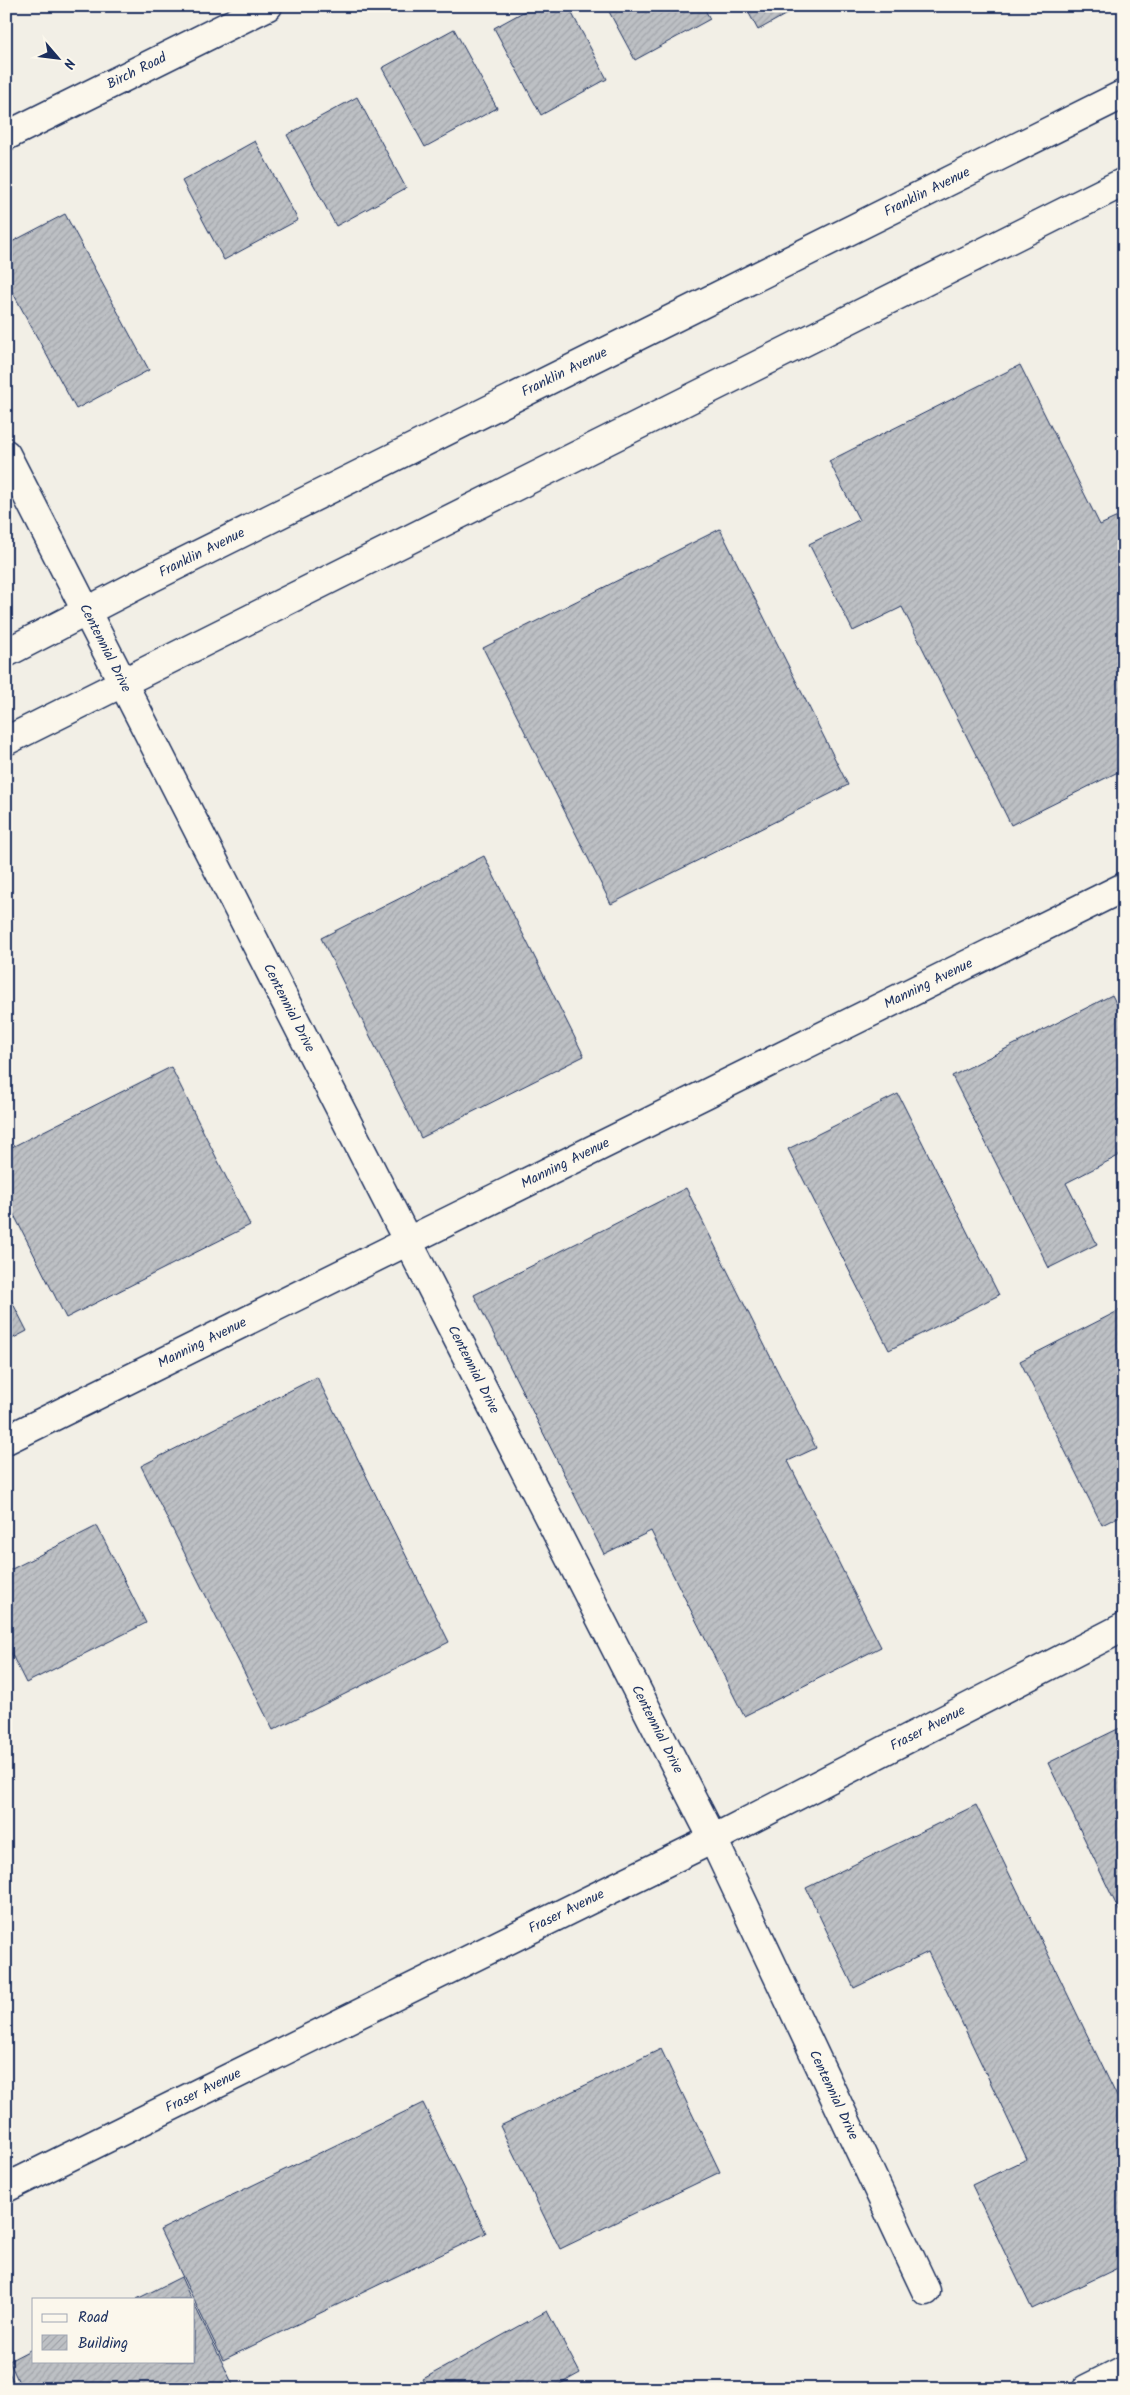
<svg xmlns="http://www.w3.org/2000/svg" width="1130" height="2395" viewBox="0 0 1130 2395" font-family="Kalam,sans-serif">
<defs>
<pattern id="building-hatch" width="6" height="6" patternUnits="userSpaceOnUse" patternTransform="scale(1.25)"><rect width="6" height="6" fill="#bdc0c4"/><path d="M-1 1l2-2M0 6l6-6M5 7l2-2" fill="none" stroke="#a2a5ab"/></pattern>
</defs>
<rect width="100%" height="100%" fill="#f2efe6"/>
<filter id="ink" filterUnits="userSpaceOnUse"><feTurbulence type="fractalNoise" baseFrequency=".02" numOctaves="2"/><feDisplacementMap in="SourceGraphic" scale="10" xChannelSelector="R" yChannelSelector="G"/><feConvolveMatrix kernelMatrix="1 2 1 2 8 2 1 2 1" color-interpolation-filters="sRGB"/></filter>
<g filter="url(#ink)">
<!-- building -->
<g fill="url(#building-hatch)" stroke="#1b2f5e">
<polygon points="534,6 568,6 607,79 541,115 494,28"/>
<polygon points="606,6 703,6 710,19 635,60"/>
<polygon points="745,6 801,6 758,30"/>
<polygon points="454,29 497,108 425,147 382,68"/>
<polygon points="357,97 406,188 336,226 287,135"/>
<polygon points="255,141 298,220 224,260 182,181"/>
<polygon points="65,214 149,370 76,409 6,280 6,245"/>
<polygon points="1020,365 1100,525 1124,514 1124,769 1011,825 902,607 853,631 809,544 859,520 829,461"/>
<polygon points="720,529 848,785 611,904 483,648"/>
<polygon points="484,856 584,1056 421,1138 321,938"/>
<polygon points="1112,995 1124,1019 1124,1153 1066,1183 1097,1244 1049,1268 952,1076"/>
<polygon points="171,1067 250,1225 66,1318 6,1199 6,1150"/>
<polygon points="898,1094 999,1295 889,1350 788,1149"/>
<polygon points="686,1188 816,1448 788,1461 881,1647 744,1716 651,1531 604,1554 474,1295"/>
<polygon points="6,1290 27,1331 6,1342"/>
<polygon points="1124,1308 1124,1514 1102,1525 1020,1361"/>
<polygon points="317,1377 449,1642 273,1730 141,1466"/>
<polygon points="97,1526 146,1623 26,1683 6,1643 6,1572"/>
<polygon points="1124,1726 1124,1921 1048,1763"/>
<polygon points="976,1805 1124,2111 1124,2265 1032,2309 972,2185 1027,2159 928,1952 854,1988 806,1888"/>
<polygon points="661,2049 720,2172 560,2249 500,2126"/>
<polygon points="423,2103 486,2233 223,2360 160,2230"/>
<polygon points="181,2277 191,2299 137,2299"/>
<polygon points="194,2304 235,2389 22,2389 9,2361 34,2348 34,2361 194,2361"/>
<polygon points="547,2311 580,2373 551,2389 428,2389 423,2379"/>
<polygon points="6,2366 17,2389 6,2389"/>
</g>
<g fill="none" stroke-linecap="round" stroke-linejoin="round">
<defs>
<g id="minor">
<path id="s1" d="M 6,136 L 268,6"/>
<path id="s2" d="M 6,454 L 713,1839 L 926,2291"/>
<path id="s3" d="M 6,1440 L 1124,887"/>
<path id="s4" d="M 6,2188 L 713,1839 L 1124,1627"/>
</g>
<g id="secondary">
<path id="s5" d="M 6,653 L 149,579 L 1124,94"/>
<polyline points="6,741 1124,182"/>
<polyline points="1086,2389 1124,2370"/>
</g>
</defs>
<!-- minor casing -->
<use href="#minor" stroke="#1b2f5e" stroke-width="31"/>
<!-- secondary casing -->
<use href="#secondary" stroke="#1b2f5e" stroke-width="31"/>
<!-- minor -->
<use href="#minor" stroke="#fbf7ec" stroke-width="28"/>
<!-- secondary -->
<use href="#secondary" stroke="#fbf7ec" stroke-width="28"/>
</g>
</g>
<g text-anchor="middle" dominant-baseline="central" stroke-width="4.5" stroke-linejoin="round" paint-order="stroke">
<!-- street labels -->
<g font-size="14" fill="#1b2f5e" stroke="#fbf7ec">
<text stroke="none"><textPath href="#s1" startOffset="146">Birch Road</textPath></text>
<text stroke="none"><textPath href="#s5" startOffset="1030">Franklin Avenue</textPath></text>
<text stroke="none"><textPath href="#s5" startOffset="625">Franklin Avenue</textPath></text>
<text stroke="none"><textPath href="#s5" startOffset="220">Franklin Avenue</textPath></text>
<text stroke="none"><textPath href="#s2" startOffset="218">Centennial Drive</textPath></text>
<text stroke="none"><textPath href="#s3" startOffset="1029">Manning Avenue</textPath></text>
<text stroke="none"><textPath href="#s2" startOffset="622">Centennial Drive</textPath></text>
<text stroke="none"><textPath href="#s3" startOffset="624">Manning Avenue</textPath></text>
<text stroke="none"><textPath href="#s3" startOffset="219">Manning Avenue</textPath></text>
<text stroke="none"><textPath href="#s2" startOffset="1028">Centennial Drive</textPath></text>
<text stroke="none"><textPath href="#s4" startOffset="1030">Fraser Avenue</textPath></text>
<text stroke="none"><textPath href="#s2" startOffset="1432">Centennial Drive</textPath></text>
<text stroke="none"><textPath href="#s4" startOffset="625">Fraser Avenue</textPath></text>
<text stroke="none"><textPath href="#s4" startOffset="220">Fraser Avenue</textPath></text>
<text stroke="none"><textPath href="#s2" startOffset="1838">Centennial Drive</textPath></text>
</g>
</g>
<!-- margin -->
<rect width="1130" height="2395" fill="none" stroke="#fbf7ec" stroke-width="25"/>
<rect x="12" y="12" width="1105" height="2370" fill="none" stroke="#1b2f5e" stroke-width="2" filter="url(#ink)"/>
<!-- legend -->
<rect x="32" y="2298" width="162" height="65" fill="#fbf7ec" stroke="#a1a7b3"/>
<rect x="42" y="2314" width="25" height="8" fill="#fbf7ec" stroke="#a1a7b3"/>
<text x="78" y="2322" font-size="15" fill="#1b2f5e">Road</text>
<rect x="42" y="2335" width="25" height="15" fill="url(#building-hatch)" stroke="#a1a7b3"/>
<text x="78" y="2348" font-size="15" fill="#1b2f5e">Building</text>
<!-- north arrow -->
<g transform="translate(58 58) rotate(118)" stroke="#fbf7ec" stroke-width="4" paint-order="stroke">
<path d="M0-4L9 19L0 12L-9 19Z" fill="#1b2f5e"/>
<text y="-8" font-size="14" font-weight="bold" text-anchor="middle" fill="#1b2f5e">N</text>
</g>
</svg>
